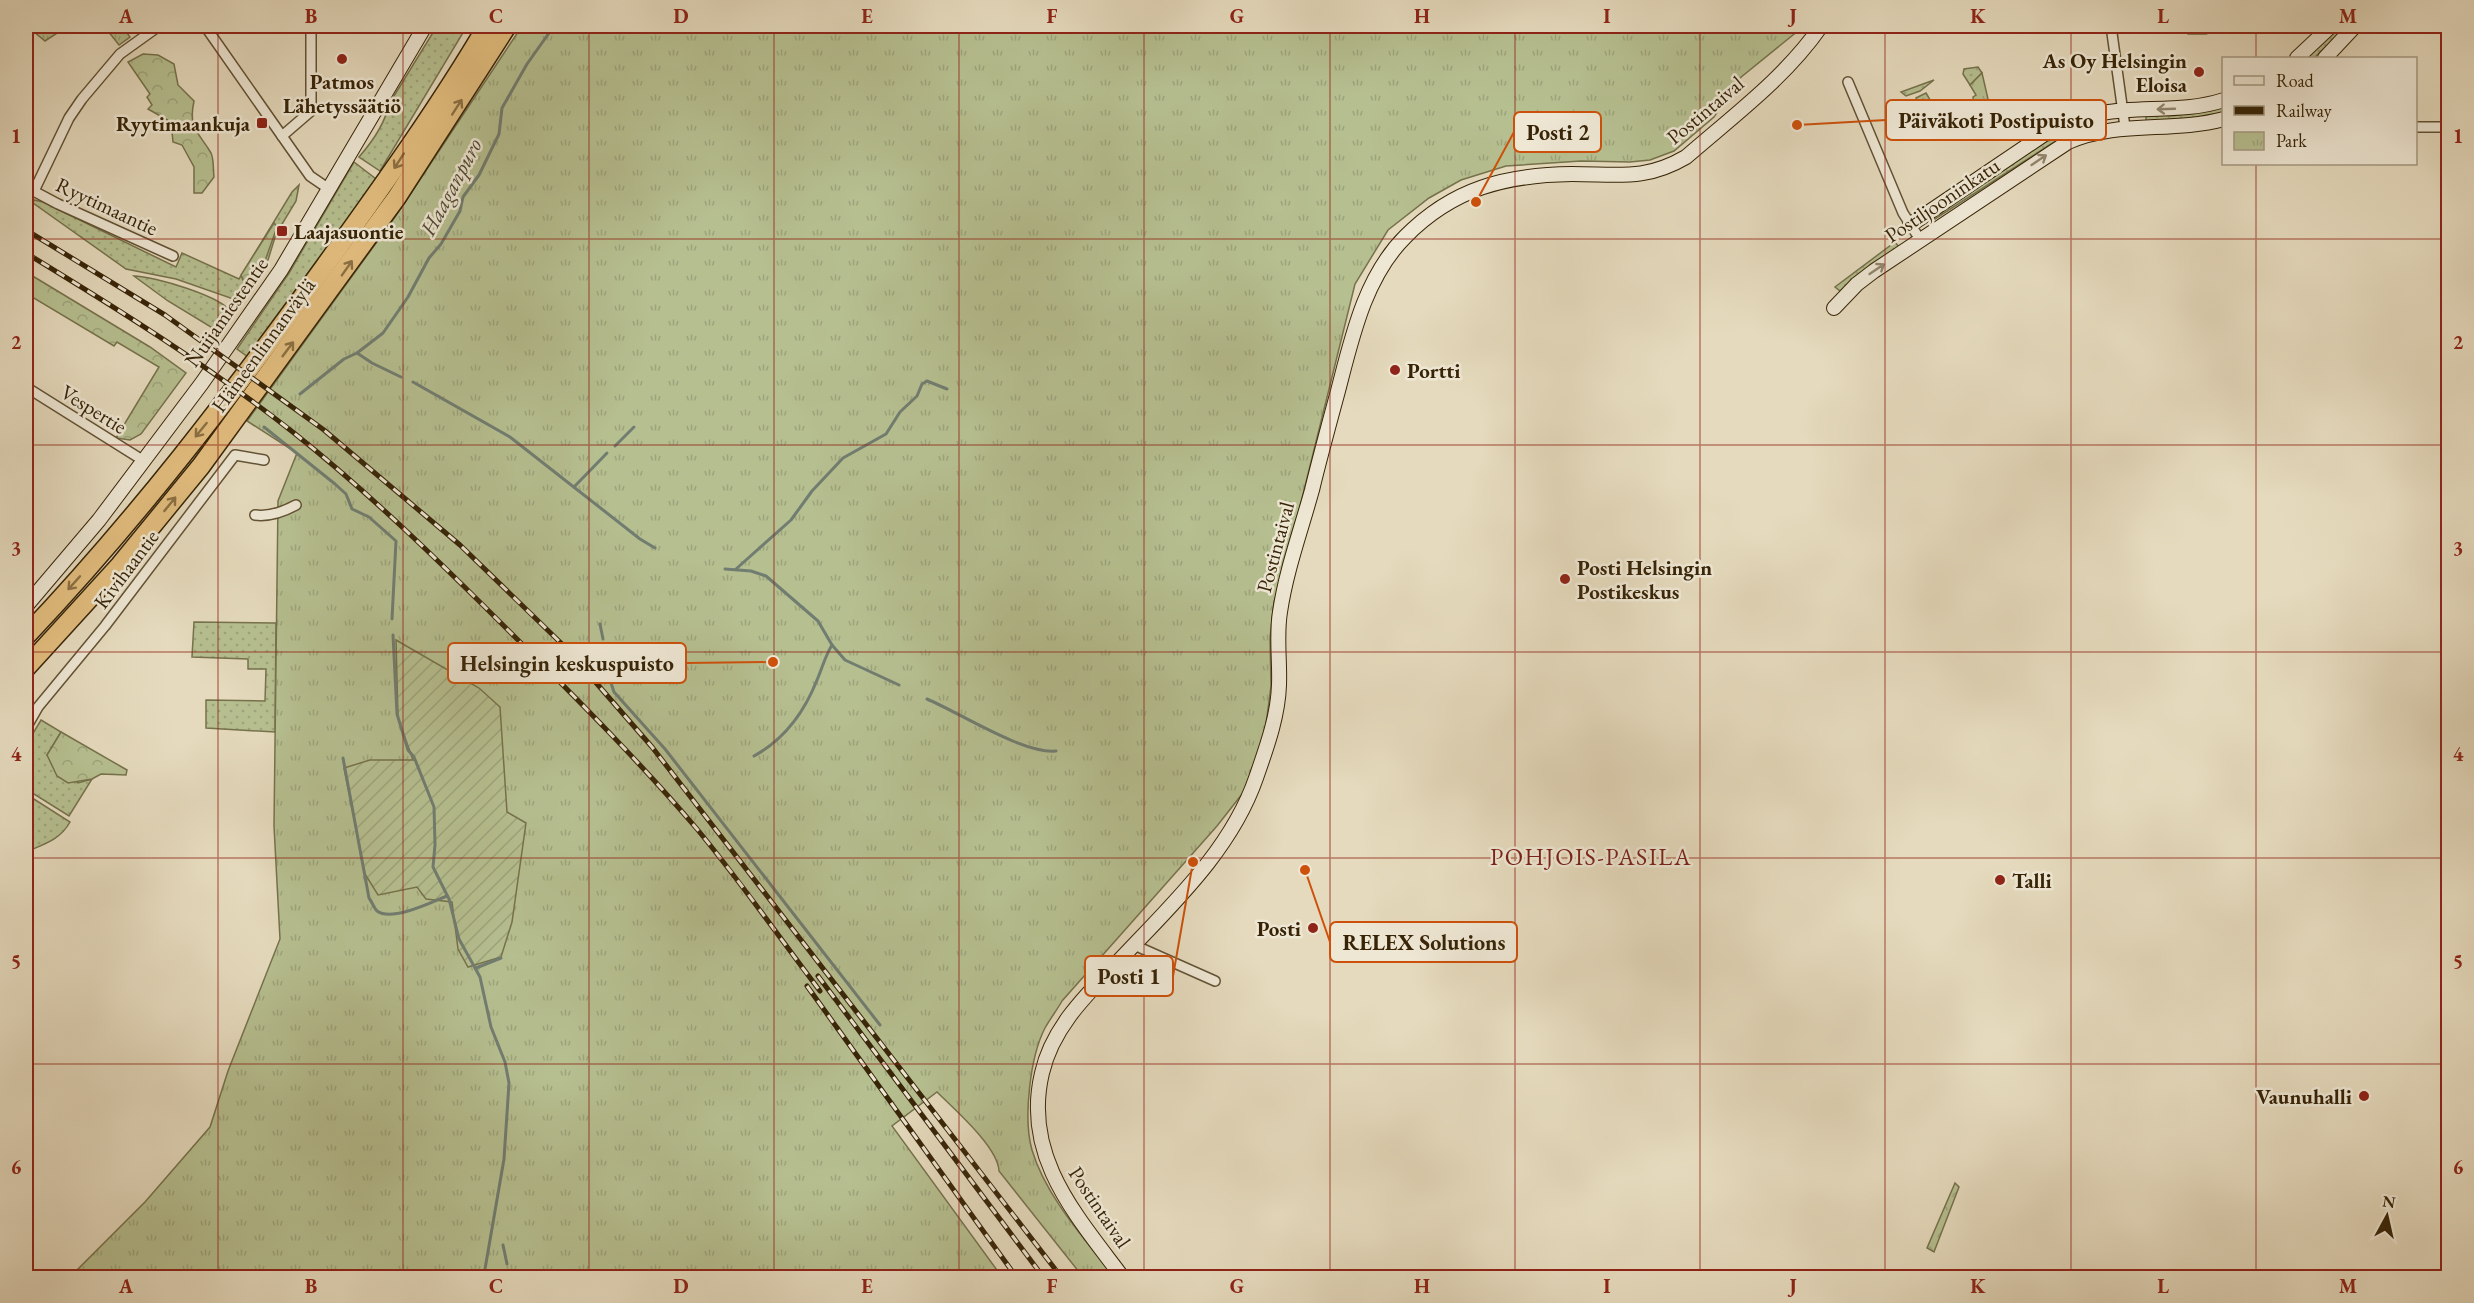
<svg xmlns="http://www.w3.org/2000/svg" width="2474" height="1303" viewBox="0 0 2474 1303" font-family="'EB Garamond',serif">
<defs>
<pattern id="grass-dots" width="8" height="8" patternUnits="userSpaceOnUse" patternTransform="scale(1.5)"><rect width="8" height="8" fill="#b6bf90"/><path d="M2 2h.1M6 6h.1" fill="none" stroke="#9da47b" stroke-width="1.8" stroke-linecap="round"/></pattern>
<pattern id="forest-crowns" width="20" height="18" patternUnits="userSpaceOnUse" patternTransform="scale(1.5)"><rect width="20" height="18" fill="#b6bf90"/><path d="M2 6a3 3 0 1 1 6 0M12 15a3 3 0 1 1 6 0" fill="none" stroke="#9da47b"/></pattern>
<pattern id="park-tufts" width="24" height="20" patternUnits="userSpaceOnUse" patternTransform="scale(1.5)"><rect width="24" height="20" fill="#b6bf90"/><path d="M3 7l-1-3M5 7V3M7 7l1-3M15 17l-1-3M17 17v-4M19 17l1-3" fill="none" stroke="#9da47b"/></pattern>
<pattern id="garden-furrows" width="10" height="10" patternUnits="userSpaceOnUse" patternTransform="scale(1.5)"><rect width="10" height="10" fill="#b6bf90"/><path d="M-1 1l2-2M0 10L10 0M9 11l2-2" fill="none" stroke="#9da47b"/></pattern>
</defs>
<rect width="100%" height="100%" fill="#e5dabd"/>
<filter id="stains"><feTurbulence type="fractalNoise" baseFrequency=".00333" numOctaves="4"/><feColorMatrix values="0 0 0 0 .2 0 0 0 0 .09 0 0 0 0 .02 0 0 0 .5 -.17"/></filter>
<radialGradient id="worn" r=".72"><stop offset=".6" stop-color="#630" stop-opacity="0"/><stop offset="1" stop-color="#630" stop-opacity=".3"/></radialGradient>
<!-- grass -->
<g fill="url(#grass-dots)" stroke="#76724c" stroke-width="1.5">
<path d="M 437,26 L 467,26 L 380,171 L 359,157 C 373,141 385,124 389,104 Z"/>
<polygon points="2339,26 2347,26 2314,58 2304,58"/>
<polygon points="1978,67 1982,73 1970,85 1963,74 1964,69"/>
<polygon points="1934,80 1920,91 1906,96 1901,92"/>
<polygon points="1926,93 1933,105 1945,102 1943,119 1938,121 1933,116 1930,119 1919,107 1916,98"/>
<polygon points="2223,107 2223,113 2199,118 2146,121 2146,115 2185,114"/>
<polygon points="2104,117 2105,123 2084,128 2051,144 1935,219 1933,217 2052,137 2068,129"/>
<polygon points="354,162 376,179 248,357 237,349 289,273"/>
<polygon points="299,185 296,201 276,234 268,260 244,299 239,301 176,279 126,269 33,203 34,200 43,202 176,267 182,253 239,279 292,192"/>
<polygon points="1895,242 1899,247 1856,277 1840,291 1835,287"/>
<path d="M 134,276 C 153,276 225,297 231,313 L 219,332 L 168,301 Z"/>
<polygon points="194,622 276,623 275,732 206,728 206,700 265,701 266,669 248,669 248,659 192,657"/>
<polygon points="41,720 61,732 47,755 78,783 92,779 69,816 26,789 26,745"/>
<path d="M 26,794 L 70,822 C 60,840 44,844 26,852 Z"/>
</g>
<!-- forest -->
<g fill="url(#forest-crowns)" stroke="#76724c" stroke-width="1.5">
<path d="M 143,54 L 158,55 L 174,64 L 178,85 L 194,101 C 188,129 198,131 211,153 C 214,159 213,169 214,177 L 202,193 L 194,193 L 194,167 L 182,145 L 173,142 L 171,122 L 148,109 L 152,105 L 147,97 L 150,94 L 128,62 Z"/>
<polygon points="274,223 277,227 265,261 254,281 243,280 241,275"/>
<polygon points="26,272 150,347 186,373 141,434 130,440 116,438 159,367 117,342 114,346 32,297 26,289"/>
<polygon points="61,732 127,770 126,775 101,774 92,779 68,783 57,776 47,755"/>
<polygon points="1955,1183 1959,1187 1934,1252 1927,1248"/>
</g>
<!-- park -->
<g fill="url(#park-tufts)" stroke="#76724c" stroke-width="1.5">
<polygon points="27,26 68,26 45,41"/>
<polygon points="104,26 122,26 130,37 119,45"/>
<path d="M 522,26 L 1804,26 L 1740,78 L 1714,117 L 1674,151 L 1650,160 L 1630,162 L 1581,161 L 1506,166 L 1461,180 L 1429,198 L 1388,230 L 1355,284 L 1286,563 L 1274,602 L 1270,638 L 1271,686 L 1266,724 L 1256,764 L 1246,789 L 1217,826 L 1062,1001 C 1057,1010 1050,1019 1045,1028 C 1030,1057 1023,1119 1032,1150 C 1046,1197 1085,1239 1114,1277 L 1083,1277 L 999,1171 C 998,1147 954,1109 937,1092 L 892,1126 L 1002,1277 L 69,1278 L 145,1202 L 210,1127 L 228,1071 L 280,939 L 274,826 L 278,501 L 297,453 L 247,421 L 395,217 Z"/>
<polygon points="2187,26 2220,26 2218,30 2206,34 2188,34"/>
<polygon points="1982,73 1988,99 1986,106 1974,104 1973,97 1976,95 1970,85"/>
</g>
<!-- garden -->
<polygon fill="url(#garden-furrows)" stroke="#76724c" stroke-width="1.5" points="396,640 479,688 500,707 507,812 526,823 512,922 501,957 468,967 458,949 452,902 426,899 417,887 378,895 365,874 344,768 370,760 413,760 398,718"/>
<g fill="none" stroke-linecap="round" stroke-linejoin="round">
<!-- stream -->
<g stroke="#717d71" stroke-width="3">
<polyline points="357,353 372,363 401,377"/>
<polyline points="413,382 510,437 640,539 655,548"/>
<polyline points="300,394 344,359 357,353 383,333 408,297 429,258 441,244 460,211 463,197 479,175 499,134 502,108 527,64 554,26"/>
<polyline points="264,427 335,484 346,494 352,509 369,517 396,541 392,619"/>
<polyline points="615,446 634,427"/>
<polyline points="574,487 607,453"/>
<polyline points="725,569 751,571 766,576 818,621 832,645 845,660 899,685"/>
<polyline points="736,569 791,520 812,491 843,458 886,434 900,412 917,396 922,384 927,381 947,389"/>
<polyline points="600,624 603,639"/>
<polyline points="393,635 397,714 408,750 414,757 434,807 435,845 433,867 449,899 459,939 480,977 491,1027 505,1062 509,1083 504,1159 485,1269 487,1278"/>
<polyline points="606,668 614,692 665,749 880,1025"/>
<path d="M 927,699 C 960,713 1023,754 1056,751"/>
<path d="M 754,756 C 785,739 804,713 817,680 C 822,669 825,656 832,645"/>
<path d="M 343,758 L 369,898 C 372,902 374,908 377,911 C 392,922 432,902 447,896"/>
<polyline points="476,968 501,958"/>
<polyline points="503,1245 507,1264"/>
</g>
<defs>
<g id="street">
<polyline points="205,26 310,176 329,189"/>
<polyline points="2111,26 2125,127"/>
<polyline points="1848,82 1903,213 1921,241"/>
<polyline points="2416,127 2448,127"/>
<polyline points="282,136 311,111 311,26"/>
<polyline points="26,187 58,204 173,256"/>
<polyline points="34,191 69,118 82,99 120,54 159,26"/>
<polyline points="26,387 144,461"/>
<path d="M 255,515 C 270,517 283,512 296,505"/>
<polyline points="26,728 38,707 105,626 235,455 264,460"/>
<polyline points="1134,945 1215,981"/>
</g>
<g id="secondary">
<polyline points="2297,58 2331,26"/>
<polyline points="2325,58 2355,26"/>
<path d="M 1910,225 L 2049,131 C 2066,123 2083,116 2102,113 C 2142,106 2184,113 2224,100"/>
<path d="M 1834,308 L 1857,284 L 1874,271 L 2068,142 C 2118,120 2171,133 2224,119"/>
<polyline points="26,606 99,520 202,383 281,270 425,26"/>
<path d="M 1123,1278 C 1077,1216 1022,1157 1042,1073 C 1052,1029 1084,997 1115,965 C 1167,909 1230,853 1256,778 C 1266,749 1278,717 1279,685 C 1280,661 1276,636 1280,612 C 1286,571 1301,530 1312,490 C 1320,457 1329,424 1338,391 C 1352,337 1365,277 1405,237 C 1453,188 1506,175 1572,174 C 1618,174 1645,181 1686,157 C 1733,116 1786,77 1821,26"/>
<polyline points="2448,1278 2448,1277"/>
</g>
<g id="highway">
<path d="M 26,636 C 135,521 232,395 325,266 C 381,188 438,109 487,26"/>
<polyline points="26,668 120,565 201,466 397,197 507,26"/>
</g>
</defs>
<!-- street casing -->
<use href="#street" stroke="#625234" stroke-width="12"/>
<!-- secondary casing -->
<use href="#secondary" stroke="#372407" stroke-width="16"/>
<!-- highway casing -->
<use href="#highway" stroke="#372407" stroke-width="21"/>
<!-- street -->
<use href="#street" stroke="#eee7d4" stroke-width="9"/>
<!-- secondary -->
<use href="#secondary" stroke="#eee7d4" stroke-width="14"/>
<!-- highway -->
<use href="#highway" stroke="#e2bd7e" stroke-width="18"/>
<defs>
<g id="rail">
<polyline points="26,230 165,315 324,430 460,545 564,646 652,747 1062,1278"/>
<path d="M 26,253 C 118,309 209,366 294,433 C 373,496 445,567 516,638 C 578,700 640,762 697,829 C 740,881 779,937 820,991"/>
<polyline points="818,976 1044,1278"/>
<polyline points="807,986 1017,1278"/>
</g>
</defs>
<!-- rail casing -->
<use href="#rail" stroke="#372407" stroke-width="5"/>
<!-- rail -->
<use href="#rail" stroke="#eee7d4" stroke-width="3" stroke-dasharray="9" stroke-linecap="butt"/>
</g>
<!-- one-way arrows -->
<defs><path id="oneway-shaft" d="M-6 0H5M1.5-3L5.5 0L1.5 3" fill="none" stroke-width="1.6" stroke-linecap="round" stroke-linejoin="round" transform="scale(1.5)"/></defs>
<g stroke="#8c7042">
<use href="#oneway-shaft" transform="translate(457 107) rotate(-57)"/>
<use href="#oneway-shaft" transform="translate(399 161) rotate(123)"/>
<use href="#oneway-shaft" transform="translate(347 268) rotate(-55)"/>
<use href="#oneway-shaft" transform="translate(288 349) rotate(-53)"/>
<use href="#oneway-shaft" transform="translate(201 430) rotate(129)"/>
<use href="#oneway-shaft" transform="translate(170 504) rotate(-51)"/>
<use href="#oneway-shaft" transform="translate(74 583) rotate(132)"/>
</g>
<g stroke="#92866e">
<use href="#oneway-shaft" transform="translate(2166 109) rotate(178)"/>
<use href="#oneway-shaft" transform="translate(2039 160) rotate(-34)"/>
<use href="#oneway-shaft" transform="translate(1877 269) rotate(-34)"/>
</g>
<!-- grid -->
<path fill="none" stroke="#8f2418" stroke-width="1.5" stroke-opacity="0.55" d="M 218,26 L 218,1278M 403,26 L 403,1278M 589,26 L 589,1278M 774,26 L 774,1278M 959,26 L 959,1278M 1144,26 L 1144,1278M 1330,26 L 1330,1278M 1515,26 L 1515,1278M 1700,26 L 1700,1278M 1885,26 L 1885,1278M 2071,26 L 2071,1278M 2256,26 L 2256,58M 2256,164 L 2256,1278M 26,239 L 2448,239M 26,445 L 2448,445M 26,652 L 2448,652M 26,858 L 2448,858M 26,1064 L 2448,1064"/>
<!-- markers -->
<g fill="#8f2418" stroke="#eee7d4" stroke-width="2">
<circle cx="342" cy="59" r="6"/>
<circle cx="2199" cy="72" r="6"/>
<rect x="256" y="117" width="12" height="12" rx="3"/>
<rect x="276" y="225" width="12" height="12" rx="3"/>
<circle cx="1395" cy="370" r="6"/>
<circle cx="1565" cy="579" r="6"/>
<circle cx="2000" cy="880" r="6"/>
<circle cx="1313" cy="928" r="6"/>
<circle cx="2364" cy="1096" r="6"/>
</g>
<g text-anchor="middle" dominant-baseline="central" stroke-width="5" stroke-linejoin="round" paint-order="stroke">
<!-- poi labels -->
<g font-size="21" font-weight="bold" fill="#372407" stroke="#eee7d4" text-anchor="end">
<text x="2187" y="60">As Oy Helsingin<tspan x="2187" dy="24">Eloisa</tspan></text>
<text x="342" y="81" text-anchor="middle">Patmos<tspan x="342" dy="24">Lähetyssäätiö</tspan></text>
<text x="250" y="123">Ryytimaankuja</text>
<text x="294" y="231" text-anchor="start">Laajasuontie</text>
<text x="1407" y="370" text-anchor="start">Portti</text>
<text x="1577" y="567" text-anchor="start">Posti Helsingin<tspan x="1577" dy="24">Postikeskus</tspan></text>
<text x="2012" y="880" text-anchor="start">Talli</text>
<text x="1301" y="928">Posti</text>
<text x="2352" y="1096">Vaunuhalli</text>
</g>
<!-- street labels -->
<g font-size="21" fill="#372407" stroke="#eee7d4">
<text transform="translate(1705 110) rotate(-40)">Postintaival</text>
<text transform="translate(1942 200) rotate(-34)">Postiljooninkatu</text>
<text transform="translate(107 206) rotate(25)">Ryytimaantie</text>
<text transform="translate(226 312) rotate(-55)">Nuijamiestentie</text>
<text transform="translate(263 345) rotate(-54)">Hämeenlinnanväylä</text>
<text transform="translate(94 409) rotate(32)">Vespertie</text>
<text transform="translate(1275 547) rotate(-75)">Postintaival</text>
<text transform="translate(126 569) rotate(-53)">Kivihaantie</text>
<text transform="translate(1100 1207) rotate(56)">Postintaival</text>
</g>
<!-- water labels -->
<g font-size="22" font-style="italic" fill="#4f4933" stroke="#eee7d4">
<text transform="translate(451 187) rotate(-62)">Haaganpuro</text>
</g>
<!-- quarter labels -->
<g font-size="24" letter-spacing="1.5" fill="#7a1f14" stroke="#eee7d4">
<text x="1591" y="856">POHJOIS-PASILA</text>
</g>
</g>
<!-- callouts -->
<path fill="none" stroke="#cd510b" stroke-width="2" d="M1797 125L1886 120M1476 202L1514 132M773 662L686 663M1305 870L1330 942M1193 862L1173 976"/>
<g fill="#cd510b" stroke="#eee7d4" stroke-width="2">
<circle cx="1797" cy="125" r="6"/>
<circle cx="1476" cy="202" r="6"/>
<circle cx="773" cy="662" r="6"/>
<circle cx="1305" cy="870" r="6"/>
<circle cx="1193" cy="862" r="6"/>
</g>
<g fill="#eee7d4" stroke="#cd510b" stroke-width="2">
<rect x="1886" y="100" width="220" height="40" rx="6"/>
<rect x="1514" y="112" width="87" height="40" rx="6"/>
<rect x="448" y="643" width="238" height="40" rx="6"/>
<rect x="1330" y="922" width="187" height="40" rx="6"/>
<rect x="1085" y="956" width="88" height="40" rx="6"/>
</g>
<g font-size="22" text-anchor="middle" font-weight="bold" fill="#372407">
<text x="1996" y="128">Päiväkoti Postipuisto</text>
<text x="1558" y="140">Posti 2</text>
<text x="567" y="671">Helsingin keskuspuisto</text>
<text x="1424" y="950">RELEX Solutions</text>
<text x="1129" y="984">Posti 1</text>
</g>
<!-- margin -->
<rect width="2474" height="1303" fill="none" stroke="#e5dabd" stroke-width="66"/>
<!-- legend -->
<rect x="2222" y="57" width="195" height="108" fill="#eee7d4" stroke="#a59982" stroke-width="1.5"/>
<rect x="2234" y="76" width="30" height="9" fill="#eee7d4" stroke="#a59982" stroke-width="1.5"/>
<text x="2276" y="87" font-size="18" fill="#372407">Road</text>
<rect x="2234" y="106" width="30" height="9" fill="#372407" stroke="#a59982" stroke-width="1.5"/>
<text x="2276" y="117" font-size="18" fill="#372407">Railway</text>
<rect x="2234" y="132" width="30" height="18" fill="url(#park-tufts)" stroke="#a59982" stroke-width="1.5"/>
<text x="2276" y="147" font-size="18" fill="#372407">Park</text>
<!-- north arrow -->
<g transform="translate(2387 1216) rotate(8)" stroke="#eee7d4" stroke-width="4.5" paint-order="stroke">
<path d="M0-4.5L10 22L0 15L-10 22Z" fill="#372407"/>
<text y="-9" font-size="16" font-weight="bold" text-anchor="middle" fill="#372407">N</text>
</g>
<rect x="33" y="33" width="2408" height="1237" fill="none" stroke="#8f2418" stroke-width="2"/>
<g font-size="20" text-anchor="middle" font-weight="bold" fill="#8f2418">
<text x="126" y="23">A</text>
<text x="311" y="23">B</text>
<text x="496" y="23">C</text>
<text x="681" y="23">D</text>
<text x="867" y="23">E</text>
<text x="1052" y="23">F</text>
<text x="1237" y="23">G</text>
<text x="1422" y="23">H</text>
<text x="1607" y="23">I</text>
<text x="1793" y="23">J</text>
<text x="1978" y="23">K</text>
<text x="2163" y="23">L</text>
<text x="2348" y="23">M</text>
<text x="16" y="143">1</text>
<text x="2458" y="143">1</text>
<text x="16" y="349">2</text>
<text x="2458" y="349">2</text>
<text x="16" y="555">3</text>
<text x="2458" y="555">3</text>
<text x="16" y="761">4</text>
<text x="2458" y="761">4</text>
<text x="16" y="968">5</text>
<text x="2458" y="968">5</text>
<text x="16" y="1174">6</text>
<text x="2458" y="1174">6</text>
<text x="126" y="1293">A</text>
<text x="311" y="1293">B</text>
<text x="496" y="1293">C</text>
<text x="681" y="1293">D</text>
<text x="867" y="1293">E</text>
<text x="1052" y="1293">F</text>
<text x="1237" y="1293">G</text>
<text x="1422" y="1293">H</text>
<text x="1607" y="1293">I</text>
<text x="1793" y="1293">J</text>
<text x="1978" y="1293">K</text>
<text x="2163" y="1293">L</text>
<text x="2348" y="1293">M</text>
</g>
<rect width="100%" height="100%" filter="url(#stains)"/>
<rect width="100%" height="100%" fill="url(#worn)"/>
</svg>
